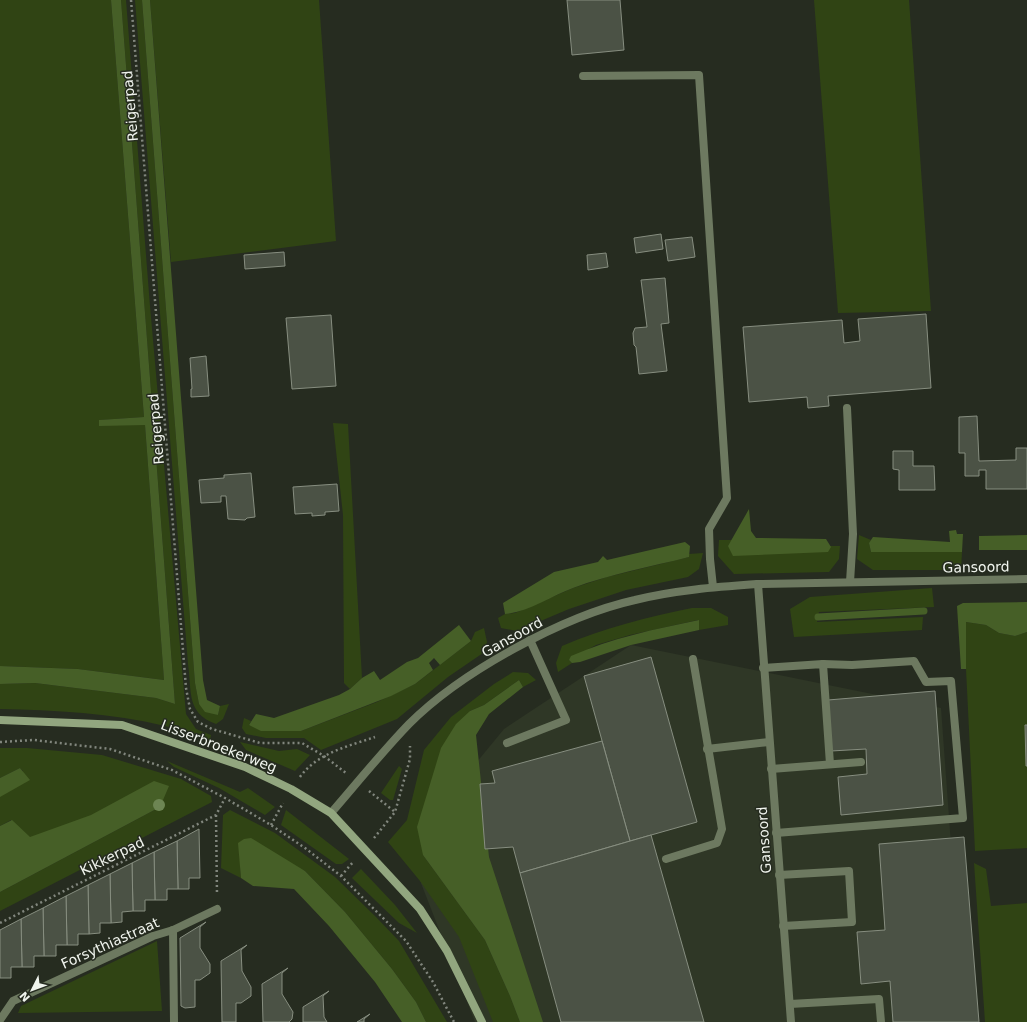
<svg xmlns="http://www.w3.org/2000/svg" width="1027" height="1022" viewBox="0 0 1027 1022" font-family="'DejaVu Sans',sans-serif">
<rect width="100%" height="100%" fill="#262c20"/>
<!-- built -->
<polygon fill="#2f3726" points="631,645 941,708 964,1022 475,1022 407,847 504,729"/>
<!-- green -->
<g fill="#304414">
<polygon points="0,0 111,0 144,417 100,420 99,425 145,425 164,680 78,669 0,666"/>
<path d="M 121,0 L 126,0 L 150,306 L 186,714 L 196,729 L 211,735 L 210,740 C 195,735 180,730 165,726 C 112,713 54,710 0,709 L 0,684 L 35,683 L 156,698 L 175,704 Z"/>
<path d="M 135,0 L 142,0 L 195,683 L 199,704 L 218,715 L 220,706 L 229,704 L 223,719 L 216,724 C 186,713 192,692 188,664 Z"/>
<polygon points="150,0 319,0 336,241 171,262"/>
<polygon points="814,0 909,0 931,311 838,313"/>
<polygon points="333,423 348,424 362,678 350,689 344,683 343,515"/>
<polygon points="859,535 871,540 869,543 871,552 962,552 961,570 873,570 857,559"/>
<polygon points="719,540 732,540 728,546 827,552 830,546 840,546 839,559 829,572 734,574 718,556"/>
<polygon points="703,553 699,569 688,577 626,590 569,609 517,631 501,628 498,618 505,614 515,613 573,588 607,577 689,557 689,554"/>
<polygon points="932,588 934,607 819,612 817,622 923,617 922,630 794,637 790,609 810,597"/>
<path d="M 692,608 L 711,608 L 728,617 L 728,625 L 699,630 L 698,620 L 630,635 L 596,645 L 569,660 L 572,663 L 558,672 L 556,663 L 562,646 C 604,628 647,617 692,608 Z"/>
<polygon points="966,622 986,625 999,633 1015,636 1027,632 1027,848 975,851 966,669"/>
<polygon points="484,628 487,642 483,653 448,677 397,719 321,750 304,738 266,738 246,734 242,728 244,718 251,721 249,725 301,731 377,702 415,684 471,641 475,632"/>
<polygon points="513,672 528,673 536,680 523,687 519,680 484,705 470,711 423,855 485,940 510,996 520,1022 493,1022 459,937 420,881 388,842 407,820 424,750 451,717 494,684"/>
<polygon points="240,742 279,751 297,749 310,755 295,771 246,750"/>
<polygon points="0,748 27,748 102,755 181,779 211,796 212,802 0,911 0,892 160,807 91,823 22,849 11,820 0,826 0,787 23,771 20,768 0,778"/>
<polygon points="167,761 240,792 248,788 275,807 265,815 219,788 174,767"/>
<polygon points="399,766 402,769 393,800 390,800 381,793"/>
<polygon points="230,810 275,833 335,877 376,917 399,941 447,1022 426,1022 416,1002 392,969 345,912 305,871 239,843 241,878 221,868 223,815"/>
<polygon points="286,810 349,859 342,864 336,864 281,825"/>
<polygon points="974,863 986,869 991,906 1027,903 1027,1022 985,1022"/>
<polygon points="361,869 395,905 417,933 399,923 352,878"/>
<polygon points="157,941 162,1011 18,1013 21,1006"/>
</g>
<!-- water -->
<g fill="#465f27">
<polygon points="111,0 121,0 175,704 156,698 35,683 0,684 0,666 78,669 164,680 145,425 99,426 99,420 144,417"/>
<polygon points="142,0 150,0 203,680 207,700 220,706 218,715 205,712 199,704 195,683"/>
<polygon points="749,509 751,531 756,538 826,539 831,547 828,552 733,556 728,546"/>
<polygon points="956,530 957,534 963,534 962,552 871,552 869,543 873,537 950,542 949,531"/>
<polygon points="1027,535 1027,550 979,550 979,536"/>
<path d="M 685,542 L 690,546 L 689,557 C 650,567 610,574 573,588 C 551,596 529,612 505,614 L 503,603 L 554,572 L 598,562 L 603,556 L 607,560 Z"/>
<polygon points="1027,602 1027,632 1015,636 999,633 986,625 966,622 966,669 961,669 957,606 963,603"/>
<path d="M 699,620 L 699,630 L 631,645 L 580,662 L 572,663 L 569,660 L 571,656 C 612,638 655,629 699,620 Z"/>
<polygon points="459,625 471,641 440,665 434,658 429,663 433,670 415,684 391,696 301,731 261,731 249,725 256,714 274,718 339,695 350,689 362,678 374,671 380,680 407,662 418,658"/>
<polygon points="519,680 523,687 489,714 476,735 489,857 543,1022 520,1022 510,996 485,940 423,855 417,827 441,748 456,724 470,711 484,705"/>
<polygon points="20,768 30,780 0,797 0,778"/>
<polygon points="154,781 169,786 160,807 0,892 0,826 12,820 30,837 91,815"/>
<polygon points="251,838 305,871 345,912 392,969 416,1002 426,1022 402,1022 375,982 329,926 294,889 253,886 241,878 238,843 244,839"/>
</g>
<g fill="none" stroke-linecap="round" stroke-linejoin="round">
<!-- stream -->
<polyline stroke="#465f27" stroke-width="7" points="818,617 924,611"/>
</g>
<!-- building -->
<g fill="#4b5245" stroke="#878e80">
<polygon points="567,0 620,0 624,50 572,55"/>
<polygon points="661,234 663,249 636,253 634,238"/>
<polygon points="692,237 695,257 668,261 665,240"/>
<polygon points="284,252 285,266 245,269 244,255"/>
<polygon points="606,253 608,267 588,270 587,255"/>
<polygon points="665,278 669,323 661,324 667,371 639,374 636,347 634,345 633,333 635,328 647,327 641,280"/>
<polygon points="926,314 931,388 828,396 829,406 808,408 807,397 749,402 743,327 842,320 844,343 860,341 858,319"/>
<polygon points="331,315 336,386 292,389 286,318"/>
<polygon points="206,356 209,396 191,397 191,389 192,389 190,358"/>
<polygon points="977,416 979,461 1016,460 1016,448 1027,448 1027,489 986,489 986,470 979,470 979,476 965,476 965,453 959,453 959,417"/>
<polygon points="893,451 913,451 913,466 934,466 935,490 899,490 899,470 893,469"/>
<polygon points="251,473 255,517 247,518 245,520 228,519 226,496 221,496 221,502 201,503 199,480 224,478 224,475"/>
<polygon points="337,484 339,511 325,512 325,515 312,516 312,513 295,514 293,487"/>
<polygon points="651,657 697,822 630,841 584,676"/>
<polygon points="935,691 943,805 841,815 838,777 867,774 866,749 831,751 828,700"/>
<polygon points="1025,725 1027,725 1027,766 1026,766"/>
<polygon points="602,741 630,841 520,873 513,847 485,849 480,784 495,783 492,771"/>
<polygon points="199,829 200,878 189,878 189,889 178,889 177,841"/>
<polygon points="651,835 704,1022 561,1022 520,873"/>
<polygon points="964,837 979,1022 893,1022 890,981 861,984 857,932 885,930 879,844"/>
<polygon points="177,841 178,889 167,889 167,900 155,900 154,852"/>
<polygon points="154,852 155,900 145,900 145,911 133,911 132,863"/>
<polygon points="132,863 133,911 122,912 122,922 111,923 110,874"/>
<polygon points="110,874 111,923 100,923 100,933 89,934 88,885"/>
<polygon points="88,885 89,934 78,934 78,945 67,945 66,896"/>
<polygon points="66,896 67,945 56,945 56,956 44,956 43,908"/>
<polygon points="43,908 44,956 34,956 34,967 22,967 21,919"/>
<polygon points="21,919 22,967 11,967 11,978 0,978 0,930"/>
<polygon points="206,922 200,927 200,948 210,964 210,973 200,980 195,980 195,1007 185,1008 181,1006 180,938"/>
<polygon points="247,945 241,950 242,971 251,987 251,996 241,1003 236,1003 236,1022 222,1022 221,961"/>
<polygon points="288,968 282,973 282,994 293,1012 292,1019 289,1022 263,1022 262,984"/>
<polygon points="329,991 323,996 324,1017 327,1022 303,1022 303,1007"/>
<polygon points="370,1014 364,1019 364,1022 357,1022"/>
</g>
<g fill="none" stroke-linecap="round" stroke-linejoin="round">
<!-- path -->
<g stroke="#81867d" stroke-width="2.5" stroke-dasharray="2 3" stroke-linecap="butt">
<polyline points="131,0 186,688 190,709 198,722 212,729 260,743 302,743 324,756 346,773"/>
<polyline points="0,742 34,740 110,749 172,770 225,798 271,825 305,848 341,876 406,941 433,982 454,1022"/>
<path d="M 300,777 C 317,753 349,746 375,737"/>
<polyline points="369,791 395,812"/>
<polyline points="216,815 217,895"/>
<polyline points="271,825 283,803"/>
<polyline points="374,838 395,812 410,759 410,746"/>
<polyline points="341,876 354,861"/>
<polyline points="0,923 216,815 225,798"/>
</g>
<!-- lane -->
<g stroke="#6d7960" stroke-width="8">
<polyline points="583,76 699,75 727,498 709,529 710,559 713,587"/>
<polyline points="847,408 853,534 850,582"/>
<polyline points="763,668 823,664 830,764"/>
<polyline points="507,743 566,720 530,640"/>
<polyline points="707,749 769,742"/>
<polyline points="771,769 861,762"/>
<polyline points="776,833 963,818 951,681 926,682 914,661 852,665 823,664"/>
<polyline points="666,859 717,843 722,829 693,659"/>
<polyline points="779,875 849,871 852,922 783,926"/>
<polyline points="790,1004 879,999 881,1022"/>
</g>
<!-- street -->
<g stroke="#6d7960" stroke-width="8">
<polyline points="758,584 791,1022"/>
<path d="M 331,813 C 357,783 382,752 409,724 C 461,672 563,616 635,600 C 675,590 717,587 758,584 L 1027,579"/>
<polyline points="173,930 174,1022"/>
<polyline points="0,1020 13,1001 153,936 173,930 217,909"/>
</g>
<!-- secondary -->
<polyline stroke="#92a67f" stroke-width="8" points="0,720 122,725 245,767 291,789 331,813 420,909 447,951 482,1022"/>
</g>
<!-- trees -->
<circle fill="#6d8553" cx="159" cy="805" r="6"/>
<g text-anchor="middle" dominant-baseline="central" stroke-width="3" stroke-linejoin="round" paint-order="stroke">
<!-- street labels -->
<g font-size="14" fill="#f0f4ed" stroke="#262c20">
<text transform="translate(130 106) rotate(-95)">Reigerpad</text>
<text transform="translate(156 429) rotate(-95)">Reigerpad</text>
<text transform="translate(976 567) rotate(-1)">Gansoord</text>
<text transform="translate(512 637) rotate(-29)">Gansoord</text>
<text transform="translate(219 746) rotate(21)">Lisserbroekerweg</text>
<text transform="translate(764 840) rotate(-94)">Gansoord</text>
<text transform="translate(112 856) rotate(-26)">Kikkerpad</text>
<text transform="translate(110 943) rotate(-24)">Forsythiastraat</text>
</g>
</g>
<!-- north arrow -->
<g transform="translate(32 990) rotate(228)" stroke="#262c20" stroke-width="3" paint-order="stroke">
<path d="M0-3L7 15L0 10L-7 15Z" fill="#f0f4ed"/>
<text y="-6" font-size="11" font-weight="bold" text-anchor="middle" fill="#f0f4ed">N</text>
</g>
</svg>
